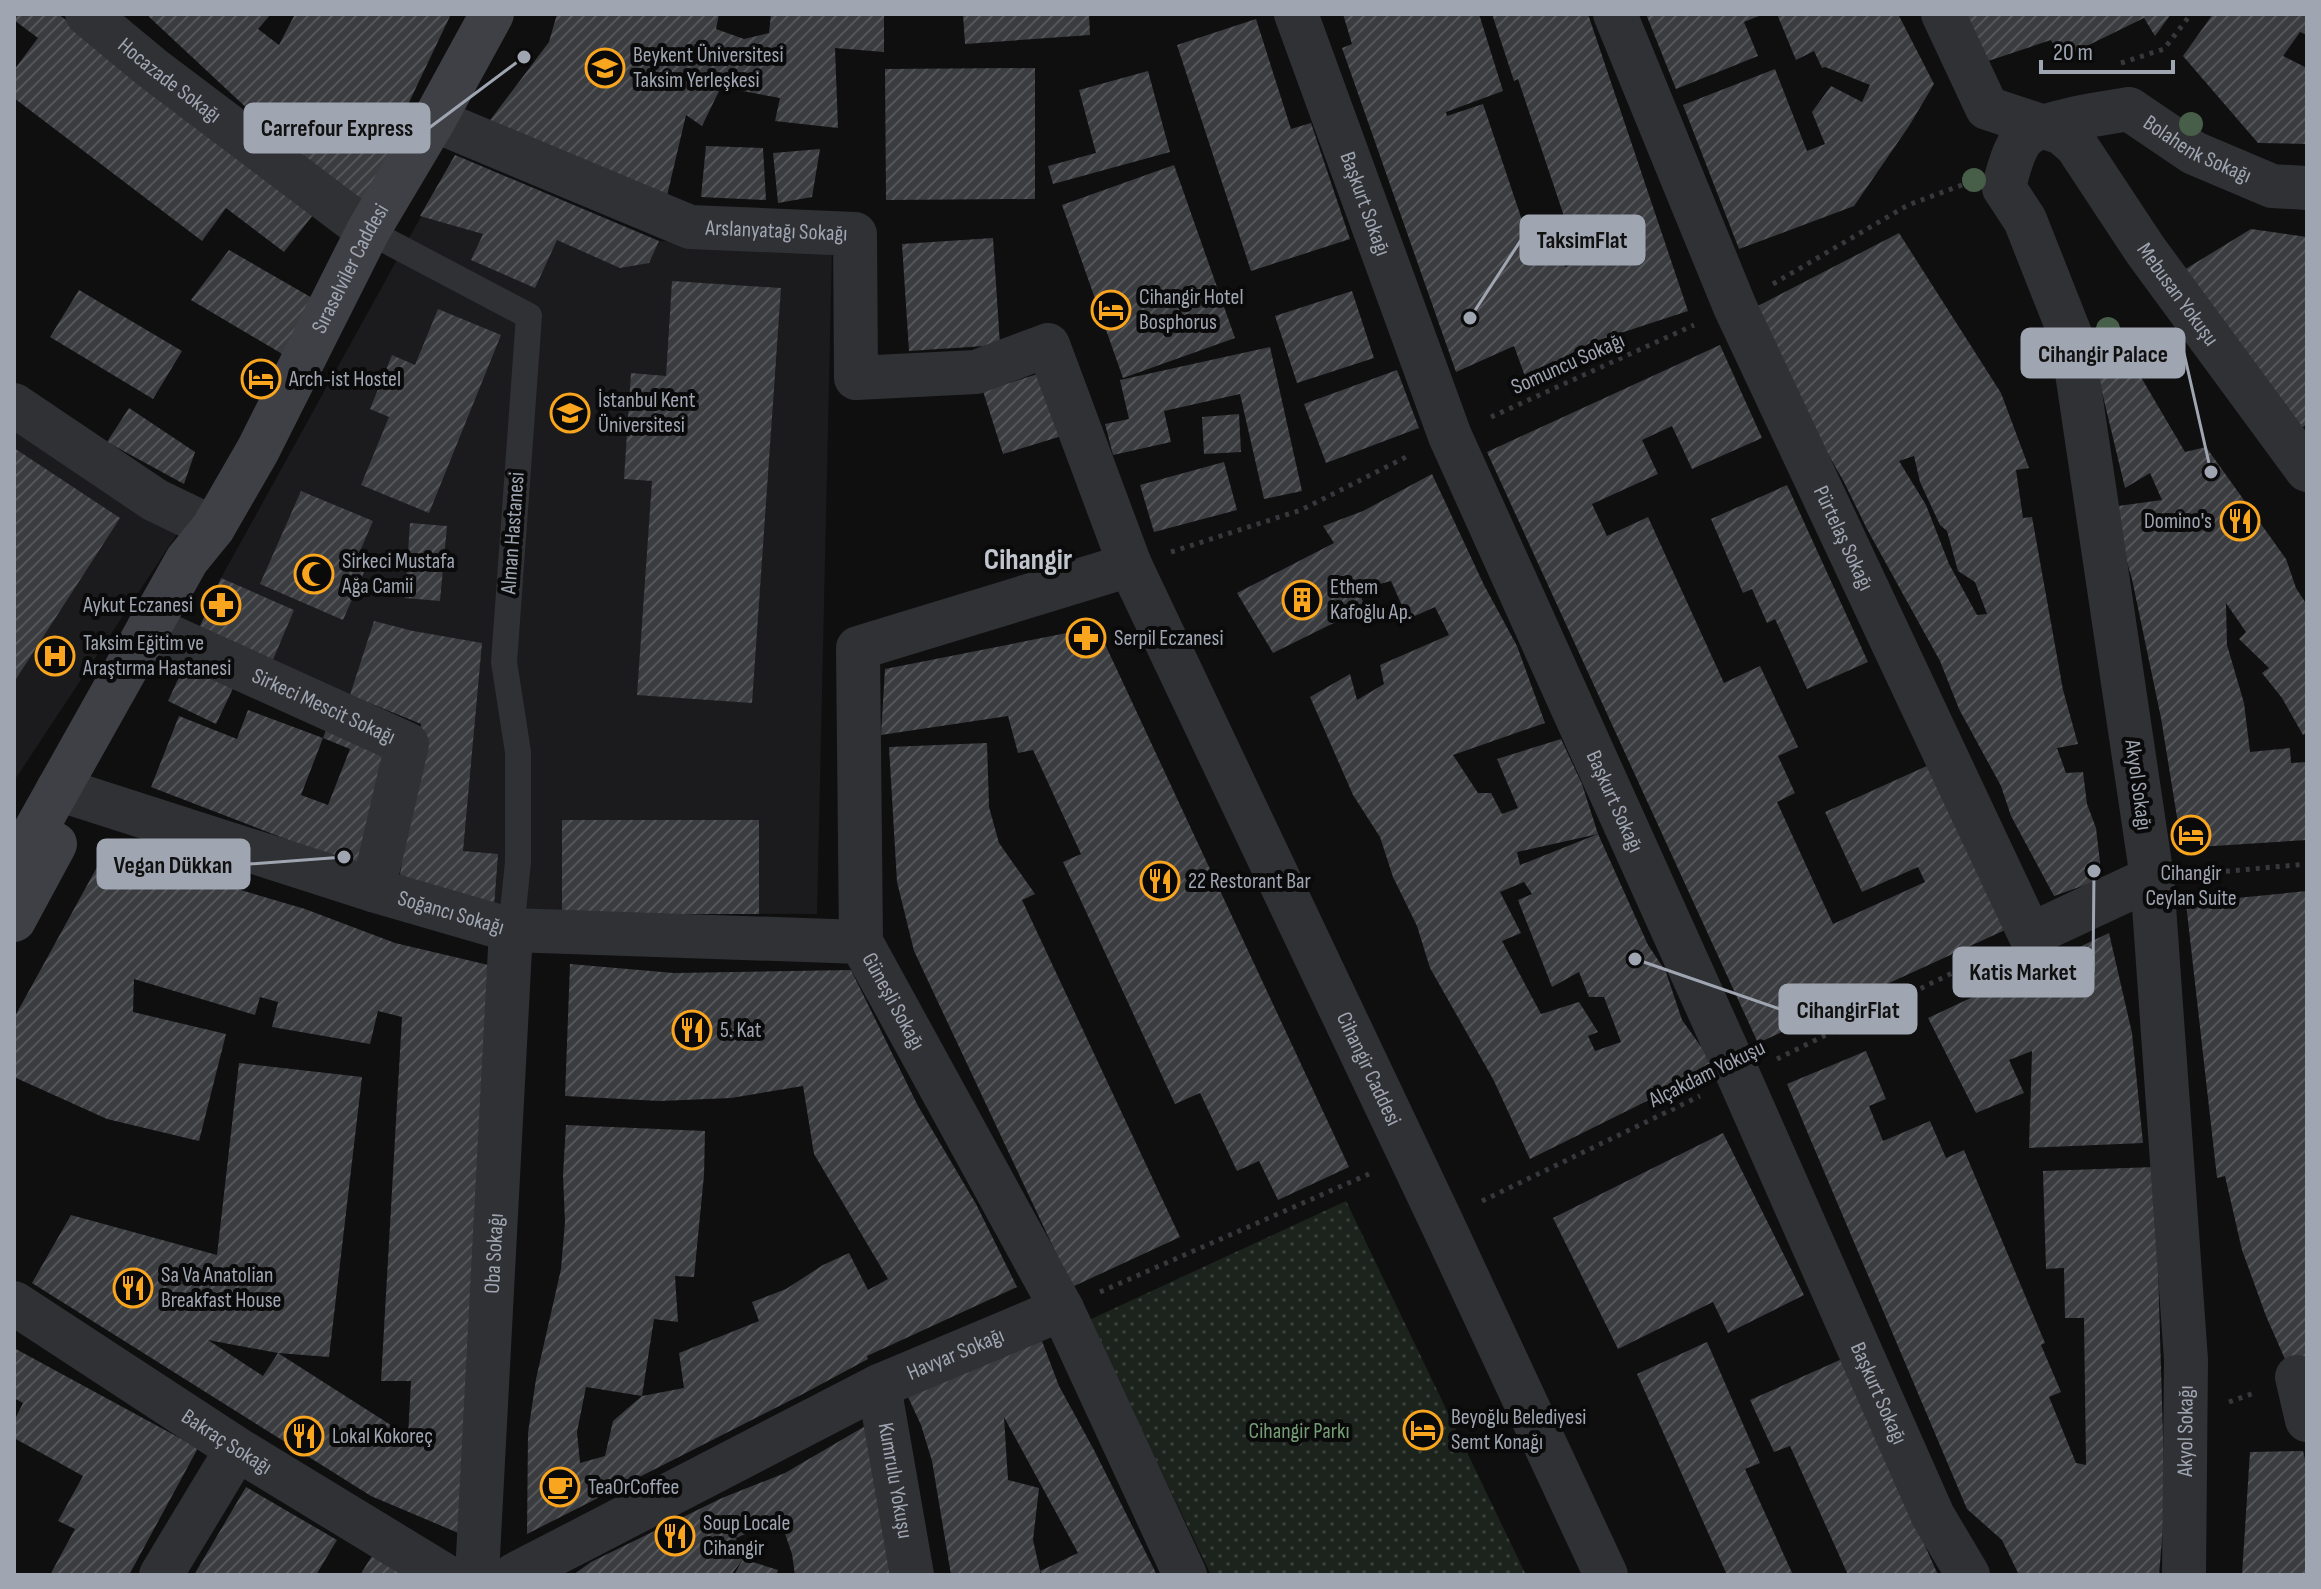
<svg xmlns="http://www.w3.org/2000/svg" width="2321" height="1589" viewBox="0 0 2321 1589" font-family="'Sofia Sans Condensed',sans-serif">
<defs>
<pattern id="grass-dots" width="8" height="8" patternUnits="userSpaceOnUse" patternTransform="scale(2)"><rect width="8" height="8" fill="#1b231c"/><path d="M2 2h.1M6 6h.1" fill="none" stroke="#39403b" stroke-width="1.8" stroke-linecap="round"/></pattern>
<pattern id="building-hatch" width="6" height="6" patternUnits="userSpaceOnUse" patternTransform="scale(2)"><rect width="6" height="6" fill="#3b3c40"/><path d="M-1 1l2-2M0 6l6-6M5 7l2-2" fill="none" stroke="#545559"/></pattern>
</defs>
<rect width="100%" height="100%" fill="#0f0f10"/>
<!-- built -->
<g fill="#1b1b1d">
<polygon points="455,155 659,241 832,249 817,914 514,912 400,875 421,724 198,631 221,578"/>
<polygon points="14,408 179,531 14,781"/>
</g>
<!-- grass -->
<polygon fill="url(#grass-dots)" points="1346,1201 1526,1575 1211,1575 1089,1320"/>
<!-- building -->
<g fill="url(#building-hatch)" fill-rule="evenodd">
<polygon points="14,14 58,14 316,211 284,252 226,208 202,241 14,98 14,70 38,38 14,20"/>
<polygon points="146,14 271,14 258,29 279,45 295,14 451,14 403,115 413,120 362,204 267,127"/>
<polygon points="557,14 719,14 716,29 744,39 769,33 771,14 884,14 884,52 835,48 838,128 775,121 780,98 721,87 702,126 686,115 666,200 488,123 549,42"/>
<polygon points="963,14 1089,14 1090,35 965,44"/>
<polygon points="1343,14 1479,14 1503,91 1446,112 1447,116 1483,104 1525,229 1549,221 1565,267 1614,251 1611,241 1576,252 1518,79 1514,81 1492,14 1588,14 1688,311 1590,343 1526,379 1514,346 1456,372 1342,48 1352,44"/>
<polygon points="1646,14 1764,14 1744,22 1758,56 1676,89"/>
<polygon points="1777,14 1898,14 1934,84 1909,126 1854,206 1739,249 1683,105 1775,69 1807,151 1825,144 1812,112 1831,86 1862,102 1870,85 1825,67 1822,68 1814,51 1796,60"/>
<polygon points="1962,14 2171,14 2155,36 2144,18 2060,59 2051,40 1985,62"/>
<polygon points="2213,14 2307,14 2307,35 2300,32 2283,56 2307,68 2307,144 2258,143 2183,56"/>
<polygon points="1256,19 1291,129 1311,123 1350,239 1251,271 1177,45"/>
<polygon points="1035,68 1035,199 886,200 885,69"/>
<polygon points="1148,71 1170,152 1053,184 1048,166 1096,153 1079,90"/>
<polygon points="706,146 763,148 766,200 701,197"/>
<polygon points="820,149 812,197 778,203 773,153"/>
<polygon points="455,155 659,241 649,263 620,268 557,240 535,288 471,260 483,234 420,216"/>
<polygon points="1174,165 1235,338 1123,378 1062,205"/>
<polygon points="2251,229 2307,237 2307,424 2299,430 2179,273"/>
<path d="M 1899,233 L 2001,393 L 2029,468 L 2016,470 L 2023,518 L 2032,517 L 2063,690 L 2078,744 L 2057,748 L 2066,773 L 2083,772 L 2087,804 L 2096,828 L 2102,879 L 2054,896 L 2011,816 L 2001,786 L 1959,709 L 1940,661 L 1867,529 L 1844,482 L 1807,417 L 1754,308 ZM 1914,456 L 1920,482 L 1940,525 L 1947,531 L 1958,571 L 1975,582 L 1987,614 L 1977,615 L 1949,564 L 1926,505 L 1899,461 Z"/>
<polygon points="993,238 1000,345 909,351 902,244"/>
<polygon points="229,250 314,299 284,355 191,300"/>
<polygon points="672,281 781,288 752,703 637,695 652,481 624,479 631,373 666,376"/>
<polygon points="79,290 182,351 153,399 50,337"/>
<polygon points="1352,291 1374,358 1297,383 1275,316"/>
<polygon points="438,309 501,335 429,513 361,485 389,417 370,409 392,355 415,365"/>
<polygon points="1720,345 1762,438 1692,469 1672,426 1642,440 1658,474 1592,504 1607,536 1648,517 1724,683 1760,666 1798,747 1778,756 1795,793 1777,802 1833,924 1925,882 1918,867 1862,892 1825,812 1929,765 2005,930 1758,1043 1487,452"/>
<polygon points="1270,347 1302,491 1264,499 1240,394 1164,411 1171,442 1113,455 1105,424 1129,419 1120,380"/>
<polygon points="2120,362 2135,367 2185,452 2206,447 2286,559 2296,588 2307,605 2307,733 2303,735 2282,698 2262,673 2269,668 2239,639 2246,632 2226,603 2227,645 2244,703 2250,752 2290,748 2291,763 2307,762 2307,840 2182,848 2161,718 2132,579 2111,507 2162,500 2150,473 2125,488 2097,371"/>
<polygon points="1397,370 1419,428 1326,463 1304,404"/>
<polygon points="1041,373 1062,436 1003,454 983,391"/>
<polygon points="129,408 195,452 184,484 107,442"/>
<polygon points="1239,414 1241,452 1204,454 1202,417"/>
<polygon points="14,448 120,518 14,682"/>
<polygon points="1224,462 1237,510 1154,532 1140,485"/>
<path d="M 1432,474 L 1484,585 L 1517,646 L 1545,723 L 1453,755 L 1478,793 L 1491,793 L 1502,814 L 1518,808 L 1497,759 L 1561,739 L 1582,784 L 1598,834 L 1517,852 L 1520,865 L 1598,834 L 1648,945 L 1666,972 L 1682,1020 L 1712,1062 L 1659,1095 L 1530,1159 L 1493,1079 L 1430,968 L 1417,926 L 1393,877 L 1380,837 L 1353,795 L 1310,697 L 1350,674 L 1357,700 L 1384,684 L 1380,665 L 1449,635 L 1435,607 L 1408,619 L 1391,581 L 1357,590 L 1366,607 L 1273,653 L 1237,593 L 1334,543 L 1323,526 L 1363,511 ZM 1524,882 L 1532,894 L 1518,900 L 1552,987 L 1579,972 L 1589,997 L 1604,997 L 1621,1042 L 1595,1051 L 1588,1036 L 1598,1032 L 1579,1002 L 1541,1014 L 1502,941 L 1521,933 L 1500,892 Z"/>
<polygon points="1787,485 1868,662 1807,689 1775,619 1767,623 1752,589 1743,593 1711,519"/>
<polygon points="301,491 373,521 357,558 368,563 343,620 260,584"/>
<polygon points="410,523 447,526 440,601 405,598"/>
<polygon points="221,578 294,610 272,662 198,631"/>
<polygon points="374,621 413,631 482,643 463,851 498,854 494,907 400,875 421,724 350,695"/>
<polygon points="1097,627 1349,1167 1278,1200 1259,1161 1237,1171 1200,1093 1175,1104 1063,862 1081,854 1033,750 1018,753 1008,716 881,735 885,669"/>
<polygon points="188,658 237,680 216,724 168,701"/>
<polygon points="248,710 323,738 301,795 328,805 350,749 323,738 328,725 402,754 358,867 151,787 179,716 237,739"/>
<polygon points="987,743 989,807 999,843 1035,894 1022,900 1180,1237 1072,1287 914,951 897,882 889,747"/>
<rect x="562" y="820" width="197" height="94"/>
<polygon points="112,840 217,883 305,909 395,943 497,967 463,1535 371,1496 32,1283 71,1215 217,1255 239,1063 362,1077 329,1357 278,1353 208,1340 263,1376 278,1353 408,1436 411,1381 381,1381 402,1017 378,1011 370,1044 272,1027 278,1002 260,997 255,1015 134,979 133,1012 226,1034 199,1141 107,1119 14,1077 14,1018"/>
<polygon points="2307,891 2307,1359 2288,1366 2266,1316 2242,1250 2225,1176 2217,1178 2186,903"/>
<polygon points="2109,933 2132,1033 2143,1143 2029,1148 2032,1051 2009,1060 2024,1093 1976,1113 1928,1018"/>
<polygon points="570,964 674,973 851,970 918,1106 976,1204 1017,1287 867,1356 868,1359 801,1395 527,1534 528,1433 536,1379 561,1269 565,1222 563,1175 566,1125 705,1131 704,1175 694,1277 675,1276 678,1322 654,1319 642,1396 586,1387 577,1432 580,1463 605,1456 613,1421 642,1396 684,1388 679,1353 759,1321 752,1302 786,1289 823,1265 849,1253 868,1290 888,1279 814,1154 803,1086 731,1098 660,1101 565,1096"/>
<polygon points="1866,1051 1886,1099 1869,1106 1883,1141 1930,1121 1946,1158 1964,1150 2045,1343 2041,1345 2061,1392 2049,1397 2076,1463 2086,1465 2084,1318 2065,1318 2064,1268 2046,1269 2043,1171 2155,1167 2165,1504 2159,1575 2019,1575 2002,1540 1967,1509 1787,1084"/>
<polygon points="1723,1133 1804,1295 1728,1333 1713,1302 1618,1349 1553,1218"/>
<path d="M 1042,1341 L 1059,1386 L 1094,1450 L 1157,1575 L 1042,1575 L 1040,1571 L 1040,1575 L 951,1575 L 932,1461 L 921,1425 L 908,1397 ZM 1004,1417 L 1078,1553 L 1040,1571 L 1033,1540 L 1039,1488 L 1008,1480 Z"/>
<polygon points="1707,1342 1760,1463 1745,1469 1793,1575 1727,1575 1637,1374"/>
<polygon points="14,1348 198,1448 129,1575 50,1575 75,1529 58,1521 83,1476 14,1438 14,1421 23,1403 14,1398"/>
<polygon points="1842,1359 1938,1575 1848,1575 1790,1446 1774,1452 1750,1400"/>
<polygon points="867,1425 891,1575 795,1575 792,1554 780,1519 736,1538 743,1559 731,1575 573,1575 591,1562 722,1498 785,1473"/>
<polygon points="2303,1451 2307,1468 2307,1575 2242,1575 2250,1452"/>
<polygon points="246,1487 337,1540 316,1575 194,1575"/>
<polygon points="372,1556 405,1575 360,1575"/>
<polygon points="743,1559 778,1570 776,1575 734,1575"/>
</g>
<g fill="none" stroke-linecap="round" stroke-linejoin="round">
<!-- path -->
<g stroke="#36383c" stroke-width="5" stroke-dasharray="4 6" stroke-linecap="butt">
<polyline points="2121,63 2164,49 2191,14"/>
<polyline points="1773,284 1908,205 1962,185"/>
<polyline points="1491,417 1694,325"/>
<polyline points="1171,552 1301,510 1410,455"/>
<polyline points="2196,874 2307,864"/>
<polyline points="1777,1059 1991,954"/>
<polyline points="1482,1201 1700,1096"/>
<polyline points="1100,1292 1369,1174"/>
<polyline points="2229,1402 2257,1392"/>
</g>
<!-- lane -->
<polyline stroke="#303135" stroke-width="26" points="368,231 529,316 504,662 518,752 518,862 511,930"/>
<!-- street -->
<g stroke="#303135" stroke-width="44">
<path id="s1" d="M 87,14 L 152,68 L 368,231"/>
<path id="s2" d="M 1296,14 L 1450,436 L 1739,1077 L 1933,1516 L 1968,1575"/>
<path id="s3" d="M 1615,14 L 1735,307 L 2030,935 L 2152,878"/>
<path id="s4" d="M 1943,14 L 1987,108 L 2062,133 L 2076,145 L 2146,251 L 2307,470"/>
<path id="s5" d="M 434,120 L 690,227 L 855,234 L 856,378 L 976,372 L 1048,345 L 1130,565 L 1441,1221 L 1606,1575"/>
<polyline points="14,405 155,500 213,528"/>
<path id="s6" d="M 1130,565 L 858,648 L 861,942 L 1062,1309 L 1185,1575"/>
<path id="s7" d="M 149,627 L 407,744 L 373,890"/>
<path id="s8" d="M 58,789 L 373,890 L 511,930 L 861,942"/>
<path id="s9" d="M 14,1303 L 237,1449 L 444,1575"/>
<polyline points="2297,1377 2307,1420"/>
<path id="s10" d="M 879,1386 L 912,1575"/>
<polyline points="161,1575 237,1449"/>
<path id="s11" d="M 477,1575 L 511,930"/>
<path id="s12" d="M 514,1575 L 879,1386 L 1062,1309"/>
<path id="s13" d="M 2184,1575 L 2186,1360 L 2152,878 L 2072,339 L 2025,220 L 2004,188 C 2007,174 2014,146 2025,136 C 2040,122 2106,113 2129,109 L 2194,153 L 2272,186 L 2307,188"/>
</g>
<!-- secondary -->
<g stroke="#3e4045" stroke-width="44">
<path id="s14" d="M 14,868 L 187,560 L 213,528 L 258,450 L 368,231 L 434,120 L 492,14"/>
<polyline points="14,920 55,844"/>
</g>
</g>
<!-- trees -->
<g fill="#475e48">
<circle cx="2191" cy="124" r="12"/>
<circle cx="1974" cy="180" r="12"/>
<circle cx="2108" cy="329" r="12"/>
</g>
<!-- icons -->
<defs>
<symbol id="university-ring" viewBox="-11 -11 22 22"><circle r="9.5" fill="#0a0a0b" stroke="#f9a51e" stroke-width="1.5"/><path d="M0-5L7-2L0 1L-7-2ZM-4 1L0 2.5L4 1V4Q0 6-4 4Z" fill="#f9a51e"/></symbol>
<symbol id="hotel-ring" viewBox="-11 -11 22 22"><circle r="9.5" fill="#0a0a0b" stroke="#f9a51e" stroke-width="1.5"/><path d="M-6-4.5h1.5V1H6V5H4.5V3h-9V5H-6ZM-4 0a1.8 1.8 0 1 1 3.6 0ZM.5 0V-2.5h3Q6-2.5 6 0Z" fill="#f9a51e"/></symbol>
<symbol id="restaurant-ring" viewBox="-11 -11 22 22"><circle r="9.5" fill="#0a0a0b" stroke="#f9a51e" stroke-width="1.5"/><path d="M-5-6h1v4h1v-4h1v4h1v-4h1v5L-1.5 .5V6h-2V.5L-5-1ZM5-6V6H3V1.5H1.5Q1.5-4 5-6Z" fill="#f9a51e"/></symbol>
<symbol id="mosque-ring" viewBox="-11 -11 22 22"><circle r="9.5" fill="#0a0a0b" stroke="#f9a51e" stroke-width="1.5"/><path d="M3.5-4.9A6 6 0 1 0 3.5 4.9A5 5 0 1 1 3.5-4.9Z" fill="#f9a51e"/></symbol>
<symbol id="building-ring" viewBox="-11 -11 22 22"><circle r="9.5" fill="#0a0a0b" stroke="#f9a51e" stroke-width="1.5"/><path d="M-4-6H4V6H1V3H-1V6H-4ZM-2.5-4.3h1.7v1.8h-1.7ZM.8-4.3h1.7v1.8H.8ZM-2.5-1h1.7V.8h-1.7ZM.8-1h1.7V.8H.8Z" fill="#f9a51e"/></symbol>
<symbol id="pharmacy-ring" viewBox="-11 -11 22 22"><circle r="9.5" fill="#0a0a0b" stroke="#f9a51e" stroke-width="1.5"/><path d="M-2-6h4v4h4v4h-4v4h-4v-4h-4v-4h4Z" fill="#f9a51e"/></symbol>
<symbol id="hospital-ring" viewBox="-11 -11 22 22"><circle r="9.5" fill="#0a0a0b" stroke="#f9a51e" stroke-width="1.5"/><path d="M-5-5h3v3.5h4V-5h3V5h-3V1.5h-4V5h-3Z" fill="#f9a51e"/></symbol>
<symbol id="cafe-ring" viewBox="-11 -11 22 22"><circle r="9.5" fill="#0a0a0b" stroke="#f9a51e" stroke-width="1.5"/><path d="M-5.5-4.5H6V0H3Q3 3.5 0 3.5H-2.5Q-5.5 3.5-5.5 0ZM3-3.2v2h1.7v-2ZM-6 4.5H4V6H-6Z" fill="#f9a51e"/></symbol>
</defs>
<g fill-rule="evenodd">
<use href="#university-ring" x="583" y="46" width="44" height="44"/>
<use href="#hotel-ring" x="1089" y="288" width="44" height="44"/>
<use href="#hotel-ring" x="239" y="357" width="44" height="44"/>
<use href="#university-ring" x="548" y="391" width="44" height="44"/>
<use href="#restaurant-ring" x="2218" y="499" width="44" height="44"/>
<use href="#mosque-ring" x="292" y="552" width="44" height="44"/>
<use href="#building-ring" x="1280" y="578" width="44" height="44"/>
<use href="#pharmacy-ring" x="199" y="583" width="44" height="44"/>
<use href="#pharmacy-ring" x="1064" y="616" width="44" height="44"/>
<use href="#hospital-ring" x="33" y="634" width="44" height="44"/>
<use href="#hotel-ring" x="2169" y="813" width="44" height="44"/>
<use href="#restaurant-ring" x="1138" y="859" width="44" height="44"/>
<use href="#restaurant-ring" x="670" y="1008" width="44" height="44"/>
<use href="#restaurant-ring" x="111" y="1266" width="44" height="44"/>
<use href="#hotel-ring" x="1401" y="1408" width="44" height="44"/>
<use href="#restaurant-ring" x="282" y="1414" width="44" height="44"/>
<use href="#cafe-ring" x="538" y="1465" width="44" height="44"/>
<use href="#restaurant-ring" x="653" y="1514" width="44" height="44"/>
</g>
<g text-anchor="middle" dominant-baseline="central" stroke-width="8" stroke-linejoin="round" paint-order="stroke">
<!-- poi labels -->
<g font-size="22" fill="#9fa6b2" stroke="#0a0a0b" text-anchor="start">
<text x="633" y="55">Beykent Üniversitesi<tspan x="633" dy="25">Taksim Yerleşkesi</tspan></text>
<text x="1139" y="297">Cihangir Hotel<tspan x="1139" dy="25">Bosphorus</tspan></text>
<text x="289" y="379">Arch-ist Hostel</text>
<text x="598" y="400">İstanbul Kent<tspan x="598" dy="25">Üniversitesi</tspan></text>
<text x="2212" y="521" text-anchor="end">Domino's</text>
<text x="342" y="561">Sirkeci Mustafa<tspan x="342" dy="25">Ağa Camii</tspan></text>
<text x="1330" y="587">Ethem<tspan x="1330" dy="25">Kafoğlu Ap.</tspan></text>
<text x="193" y="605" text-anchor="end">Aykut Eczanesi</text>
<text x="1114" y="638">Serpil Eczanesi</text>
<text x="83" y="643">Taksim Eğitim ve<tspan x="83" dy="25">Araştırma Hastanesi</tspan></text>
<text x="2191" y="873" text-anchor="middle">Cihangir<tspan x="2191" dy="25">Ceylan Suite</tspan></text>
<text x="1188" y="881">22 Restorant Bar</text>
<text x="720" y="1030">5. Kat</text>
<text x="161" y="1275">Sa Va Anatolian<tspan x="161" dy="25">Breakfast House</tspan></text>
<text x="1451" y="1417">Beyoğlu Belediyesi<tspan x="1451" dy="25">Semt Konağı</tspan></text>
<text x="332" y="1436">Lokal Kokoreç</text>
<text x="588" y="1487">TeaOrCoffee</text>
<text x="703" y="1523">Soup Locale<tspan x="703" dy="25">Cihangir</tspan></text>
</g>
<!-- street labels -->
<g font-size="22" fill="#9fa6b2" stroke="#0a0a0b">
<text stroke="none"><textPath href="#s1" startOffset="106">Hocazade Sokağı</textPath></text>
<text stroke="none"><textPath href="#s13" startOffset="1654">Bolahenk Sokağı</textPath></text>
<text stroke="none"><textPath href="#s2" startOffset="202">Başkurt Sokağı</textPath></text>
<text stroke="none"><textPath href="#s5" startOffset="364">Arslanyatağı Sokağı</textPath></text>
<text stroke="none"><textPath href="#s14" startOffset="688">Sıraselviler Caddesi</textPath></text>
<text stroke="none"><textPath href="#s4" startOffset="382">Mebusan Yokuşu</textPath></text>
<text transform="translate(1568 364) rotate(-24)">Somuncu Sokağı</text>
<text transform="translate(513 533) rotate(-86)">Alman Hastanesi</text>
<text stroke="none"><textPath href="#s3" startOffset="572">Pürtelaş Sokağı</textPath></text>
<text stroke="none"><textPath href="#s7" startOffset="192">Sirkeci Mescit Sokağı</textPath></text>
<text transform="translate(2138 785) rotate(82)">Akyol Sokağı</text>
<text stroke="none"><textPath href="#s2" startOffset="850">Başkurt Sokağı</textPath></text>
<text stroke="none"><textPath href="#s8" startOffset="412">Soğancı Sokağı</textPath></text>
<text stroke="none"><textPath href="#s6" startOffset="646">Güneşli Sokağı</textPath></text>
<text stroke="none"><textPath href="#s5" startOffset="1576">Cihangir Caddesi</textPath></text>
<text transform="translate(1707 1074) rotate(-26)">Alçakdam Yokuşu</text>
<text stroke="none"><textPath href="#s11" startOffset="322">Oba Sokağı</textPath></text>
<text stroke="none"><textPath href="#s12" startOffset="494">Havyar Sokağı</textPath></text>
<text stroke="none"><textPath href="#s2" startOffset="1498">Başkurt Sokağı</textPath></text>
<text stroke="none"><textPath href="#s13" startOffset="144">Akyol Sokağı</textPath></text>
<text stroke="none"><textPath href="#s9" startOffset="254">Bakraç Sokağı</textPath></text>
<text stroke="none"><textPath href="#s10" startOffset="96">Kumrulu Yokuşu</textPath></text>
</g>
<!-- park labels -->
<g font-size="22" fill="#759e76" stroke="#0a0a0b">
<text x="1299" y="1431">Cihangir Parkı</text>
</g>
<!-- district labels -->
<g font-size="30" font-weight="bold" fill="#c0c5ce" stroke="#0a0a0b">
<text x="1028" y="560">Cihangir</text>
</g>
</g>
<!-- callouts -->
<path fill="none" stroke="#9fa6b2" stroke-width="3" d="M524 57L429 128M1470 318L1521 240M2211 472L2184 353M344 857L249 864M2094 871L2093 972M1635 959L1780 1009"/>
<g fill="#9fa6b2" stroke="#0a0a0b" stroke-width="3">
<circle cx="524" cy="57" r="8"/>
<circle cx="1470" cy="318" r="8"/>
<circle cx="2211" cy="472" r="8"/>
<circle cx="344" cy="857" r="8"/>
<circle cx="2094" cy="871" r="8"/>
<circle cx="1635" cy="959" r="8"/>
</g>
<g fill="#9fa6b2" stroke="#9fa6b2" stroke-width="3">
<rect x="245" y="104" width="184" height="48" rx="8"/>
<rect x="1521" y="216" width="123" height="48" rx="8"/>
<rect x="2022" y="329" width="162" height="48" rx="8"/>
<rect x="98" y="840" width="151" height="48" rx="8"/>
<rect x="1954" y="948" width="139" height="48" rx="8"/>
<rect x="1780" y="985" width="136" height="48" rx="8"/>
</g>
<g font-size="24" text-anchor="middle" font-weight="bold" fill="#111">
<text x="337" y="136">Carrefour Express</text>
<text x="1582" y="248">TaksimFlat</text>
<text x="2103" y="362">Cihangir Palace</text>
<text x="173" y="873">Vegan Dükkan</text>
<text x="2023" y="980">Katis Market</text>
<text x="1848" y="1018">CihangirFlat</text>
</g>
<!-- border -->
<rect width="2321" height="1589" fill="none" stroke="#9fa6b2" stroke-width="32"/>
<!-- scale -->
<path d="M2041 60v12h132v-12" fill="none" stroke="#9fa6b2" stroke-width="4"/>
<text x="2053" y="60" font-size="24" fill="#9fa6b2" stroke="#0a0a0b" stroke-width="6" paint-order="stroke">20 m</text>
</svg>
